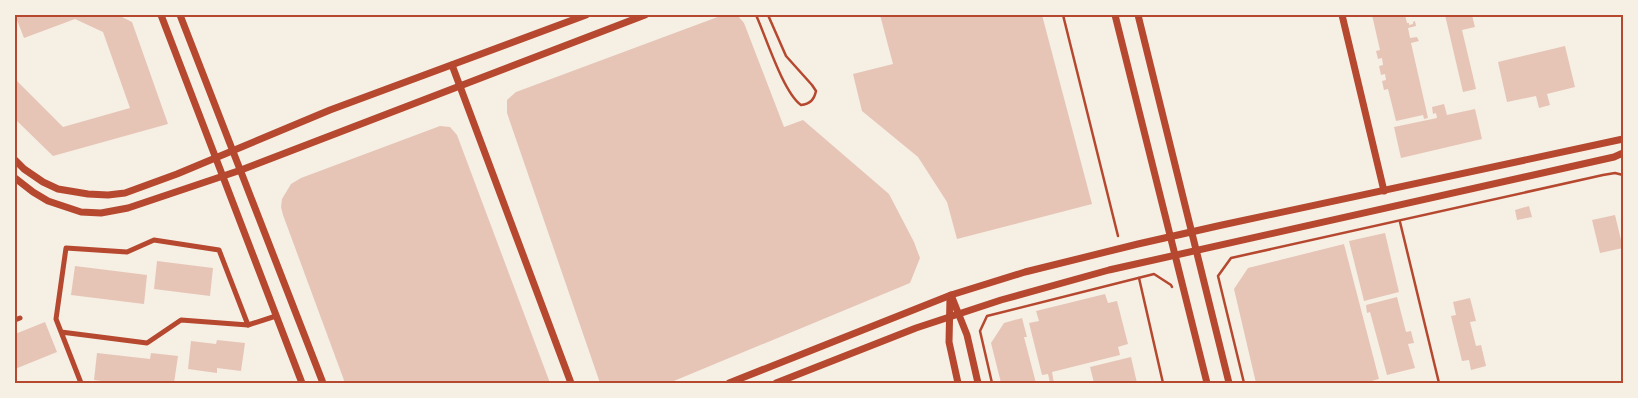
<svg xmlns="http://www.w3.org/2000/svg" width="1638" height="398" viewBox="0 0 1638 398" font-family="'Fira Sans Condensed',sans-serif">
<rect width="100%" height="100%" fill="#f6efe4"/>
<!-- building -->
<g fill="#e6c5b7">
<polygon points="15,15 118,15 132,22 168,124 53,156 15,119 15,79 63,127 130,108 103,32 75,19 24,38"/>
<polygon points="723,15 738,16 744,23 784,127 803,120 889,194 914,242 920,258 910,283 669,383 600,383 507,113 507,100 516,92"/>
<polygon points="880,15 1042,15 1092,204 957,239 947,202 918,157 862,111 853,74 893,64"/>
<polygon points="1372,15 1405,15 1407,23 1409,23 1409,25 1413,24 1413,22 1415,21 1416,26 1408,28 1410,38 1417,37 1419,41 1411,43 1428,118 1424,119 1423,115 1396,121 1388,89 1384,90 1382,81 1386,80 1385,74 1381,75 1379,66 1383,65 1382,58 1378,59 1376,51 1380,50"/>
<polygon points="1445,15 1472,15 1475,27 1462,30 1476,89 1463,92"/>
<polygon points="1565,46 1575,87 1547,94 1550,105 1539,108 1536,96 1507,102 1498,62"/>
<polygon points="1444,104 1447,115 1475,109 1482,139 1401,158 1394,127 1437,118 1436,113 1433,114 1432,107"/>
<polygon points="440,126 450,127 457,135 550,383 345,383 283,215 281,207 282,199 291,184 301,178"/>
<polygon points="1529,206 1532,217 1517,220 1515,210"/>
<polygon points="1615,215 1623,248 1600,253 1592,220"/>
<polygon points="1385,233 1399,292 1364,301 1349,241"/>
<polygon points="1344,244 1379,379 1364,383 1256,383 1234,289 1248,268"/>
<polygon points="157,261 213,268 210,296 154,289"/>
<polygon points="75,266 147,275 144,304 71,295"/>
<polygon points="1105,294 1108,303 1117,301 1128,344 1118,347 1120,355 1052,372 1054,383 1050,383 1048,374 1042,375 1029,323 1039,321 1036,311"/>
<polygon points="1397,297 1406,332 1411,331 1414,343 1408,344 1415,368 1387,375 1370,312 1367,313 1366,305"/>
<polygon points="1470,298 1476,321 1470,322 1476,346 1481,345 1486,366 1471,370 1469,360 1462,361 1451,316 1456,315 1453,302"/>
<polygon points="1022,318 1027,337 1024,337 1036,383 1001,383 991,343 1004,323"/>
<polygon points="45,322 57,352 15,369 15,334"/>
<polygon points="217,340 245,343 241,371 217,368 217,373 188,369 191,341 216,344"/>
<polygon points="97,353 150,359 151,353 178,356 174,383 116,383 94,380"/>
<polygon points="1131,357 1137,383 1094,383 1090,367"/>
</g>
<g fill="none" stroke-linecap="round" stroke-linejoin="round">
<!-- path -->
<g stroke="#b5482f" stroke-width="2.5">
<polyline points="1063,15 1118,236"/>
<polyline points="1400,222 1439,383"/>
<polyline points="1139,278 1163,383"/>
<polyline points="992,383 980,331 987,316 1154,274 1171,285 1172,287"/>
<polyline points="1244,383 1218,276 1231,258 1603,175 1615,173 1623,175"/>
</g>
<!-- service -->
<path stroke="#b5482f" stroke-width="2.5" d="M 756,15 C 766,37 783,92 801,105 C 810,104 814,100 816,91 L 812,85 L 786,56 L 768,15"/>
<!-- minor -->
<g stroke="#b5482f" stroke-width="5">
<polyline points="15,320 20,318"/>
<polyline points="248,325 276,316"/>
<polyline points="61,332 147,343 181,320 248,325 219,250 154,240 127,252 66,248 56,319 81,383"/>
</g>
<!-- tertiary -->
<g stroke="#b5482f" stroke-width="7">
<polyline points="161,15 302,383"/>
<polyline points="180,15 323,383"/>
<polyline points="1115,15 1207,383"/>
<polyline points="1138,15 1229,383"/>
<polyline points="1342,15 1384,191"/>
<polyline points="452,65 571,383"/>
<polyline points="15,160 24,169 43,182 58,189 88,194 108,195 125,193 177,174 330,110 586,15"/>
<polyline points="15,178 33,192 48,201 81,212 101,213 128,208 241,170 645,15"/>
<polyline points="951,295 967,335 978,383"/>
<polyline points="950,298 949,342 958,383"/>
<polyline points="729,383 951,295 1025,272 1138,244 1222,225 1623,139"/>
<polyline points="776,383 916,328 1001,300 1109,270 1614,157 1623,153"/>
</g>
</g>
<!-- border -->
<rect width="1638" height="398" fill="none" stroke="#f6efe4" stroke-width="32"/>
<rect x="16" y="16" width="1606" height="366" fill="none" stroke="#b5482f" stroke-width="2"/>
</svg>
